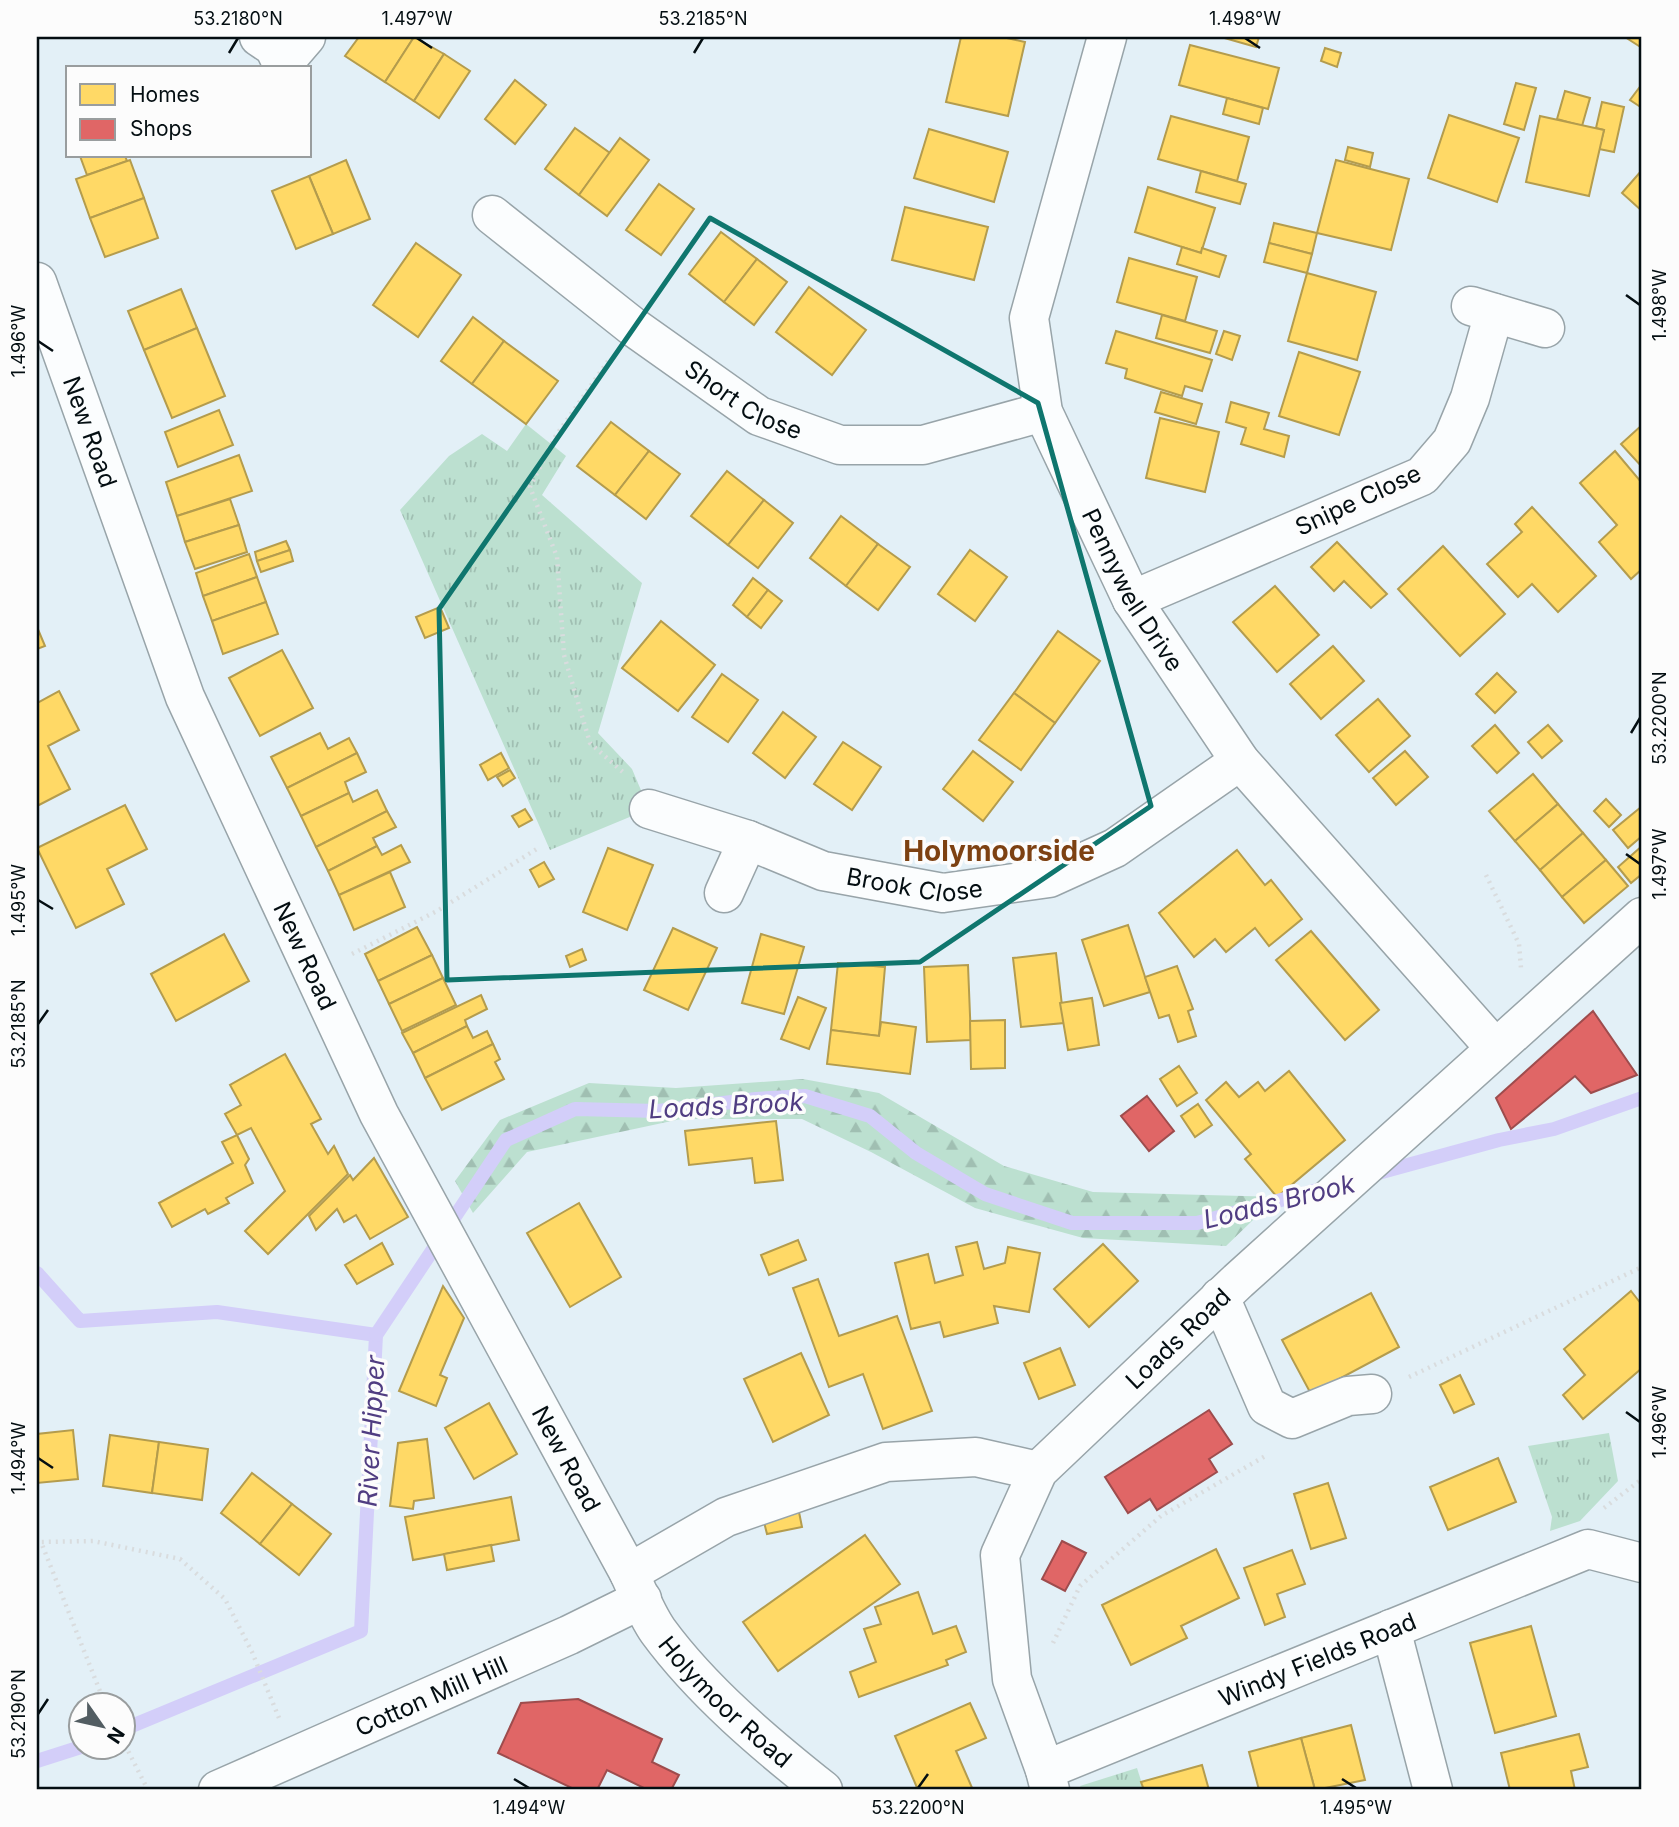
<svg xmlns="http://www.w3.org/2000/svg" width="1679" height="1827" viewBox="0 0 1679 1827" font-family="Inter,sans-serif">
<defs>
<pattern id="grass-tufts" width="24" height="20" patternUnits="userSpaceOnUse" patternTransform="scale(1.75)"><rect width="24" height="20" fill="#bce0d0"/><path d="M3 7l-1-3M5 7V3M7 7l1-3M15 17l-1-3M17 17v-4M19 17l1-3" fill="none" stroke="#a0bfb2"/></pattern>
<pattern id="forest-firs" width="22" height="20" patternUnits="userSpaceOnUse" patternTransform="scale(1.75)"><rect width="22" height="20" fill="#bce0d0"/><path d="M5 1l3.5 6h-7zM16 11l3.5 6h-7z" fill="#a0bfb2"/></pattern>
</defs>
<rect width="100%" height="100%" fill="#e3f0f7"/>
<!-- grass -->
<g fill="url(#grass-tufts)">
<polygon points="526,424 566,456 542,495 642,583 598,733 632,769 649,809 550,850 400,510 449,456 482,434 507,451"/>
<polygon points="1609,1433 1618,1481 1580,1521 1550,1531 1552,1517 1528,1446"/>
<polygon points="1137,1768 1144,1790 1082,1790 1080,1786"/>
</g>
<!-- forest -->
<polygon fill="url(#forest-firs)" points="803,1079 879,1093 1004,1166 1093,1192 1277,1197 1226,1246 1083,1238 975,1208 871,1152 802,1119 681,1119 527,1152 473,1213 455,1181 500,1120 589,1083 676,1088"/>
<!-- homes -->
<g fill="#ffd966" stroke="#b49c4d" stroke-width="2">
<polygon points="359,37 414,37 385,82 345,56"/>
<polygon points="414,37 444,54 414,101 385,82"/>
<polygon points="961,37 1002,37 1025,42 1008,116 946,102"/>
<polygon points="1221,37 1259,37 1256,47"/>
<polygon points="1625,37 1642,37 1642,48"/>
<polygon points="1190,45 1279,68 1268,109 1179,85"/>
<polygon points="1325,48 1341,53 1337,67 1321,61"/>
<polygon points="444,54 470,71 439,118 414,101"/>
<polygon points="515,80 546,105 515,144 485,119"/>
<polygon points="1516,83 1536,88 1524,130 1504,124"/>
<polygon points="1642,84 1642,108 1630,100"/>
<polygon points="1565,91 1590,98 1582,126 1557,119"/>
<polygon points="1227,98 1263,108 1259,124 1223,114"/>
<polygon points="1602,102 1624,107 1614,152 1599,149 1604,130 1596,128"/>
<polygon points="1449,115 1519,138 1497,202 1428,178"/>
<polygon points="1171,116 1249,137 1237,181 1158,159"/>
<polygon points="1540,116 1604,130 1589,196 1526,182"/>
<polygon points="575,128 610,153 579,195 545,169"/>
<polygon points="929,129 1008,152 994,202 914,178"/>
<polygon points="620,138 649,160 607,216 579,195"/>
<polygon points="1348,147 1373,153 1370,167 1345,160"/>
<polygon points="80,156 125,156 127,161 87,175"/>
<polygon points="130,160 144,198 90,218 76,179"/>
<polygon points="346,160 370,219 333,234 309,176"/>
<polygon points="1336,160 1409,179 1391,250 1317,233"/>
<polygon points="1642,170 1642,211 1622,193"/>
<polygon points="1201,171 1246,184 1240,204 1196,192"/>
<polygon points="309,176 333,234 296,249 272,191"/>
<polygon points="659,184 694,209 661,255 626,230"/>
<polygon points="1148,187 1215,208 1201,253 1135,232"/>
<polygon points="144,198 158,238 105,257 90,218"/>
<polygon points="905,207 988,227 974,280 892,260"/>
<polygon points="1274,223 1317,233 1312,254 1269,243"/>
<polygon points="721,232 757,259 724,302 689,274"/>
<polygon points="416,243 461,275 418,337 373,305"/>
<polygon points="1269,243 1312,254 1307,273 1264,262"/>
<polygon points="1182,247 1201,253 1202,248 1226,256 1219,277 1177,264"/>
<polygon points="1129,258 1197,277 1185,321 1117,302"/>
<polygon points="757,259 787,282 754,325 724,302"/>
<polygon points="1307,273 1376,292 1357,360 1288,341"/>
<polygon points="809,287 866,330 832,375 776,332"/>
<polygon points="181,289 197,328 144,350 128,311"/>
<polygon points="1162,315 1217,331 1210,353 1156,338"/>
<polygon points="473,317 504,341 472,384 441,361"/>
<polygon points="197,328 225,396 172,418 144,350"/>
<polygon points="1116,331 1212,360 1202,391 1185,386 1182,396 1125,378 1127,369 1106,363"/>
<polygon points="1224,331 1240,336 1232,360 1216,354"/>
<polygon points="504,341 558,381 526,424 472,384"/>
<polygon points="1299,352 1360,372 1339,435 1279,416"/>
<polygon points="1161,392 1202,404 1196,424 1155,412"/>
<polygon points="1231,402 1269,413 1264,429 1289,436 1284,457 1241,444 1246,428 1226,422"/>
<polygon points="219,410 233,445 178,467 165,432"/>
<polygon points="1160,418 1219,432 1205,492 1146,478"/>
<polygon points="611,422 649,451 615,495 577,466"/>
<polygon points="1642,425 1642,467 1621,444"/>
<polygon points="649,451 680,474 646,519 615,495"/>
<polygon points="1615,451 1642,483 1642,569 1631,579 1599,542 1617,525 1580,483"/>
<polygon points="239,455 252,491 177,516 166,482"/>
<polygon points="727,471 764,500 728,545 691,516"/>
<polygon points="230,499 239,525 185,542 177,516"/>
<polygon points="764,500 793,523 758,568 728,545"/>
<polygon points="1532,507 1596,576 1558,612 1532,584 1518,597 1487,564 1522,532 1515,524"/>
<polygon points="841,516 878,544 846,586 810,558"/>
<polygon points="239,525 247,552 195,569 185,542"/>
<polygon points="286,541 290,550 257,561 255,552"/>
<polygon points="1337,542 1387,594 1371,608 1344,581 1334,591 1311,567"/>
<polygon points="878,544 910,567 878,610 846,586"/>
<polygon points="1443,546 1505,614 1460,656 1398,589"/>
<polygon points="290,550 293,561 261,572 257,561"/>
<polygon points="970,550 1007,577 975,621 938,594"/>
<polygon points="249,554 257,577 203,596 196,573"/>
<polygon points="257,577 266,602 212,621 203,596"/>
<polygon points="753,578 768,590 747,617 733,605"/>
<polygon points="1275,586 1319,635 1277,672 1233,622"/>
<polygon points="768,590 782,601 761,628 747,617"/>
<polygon points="266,602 278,634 223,654 212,621"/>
<polygon points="440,607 449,628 425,638 416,617"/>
<polygon points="661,621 715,665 678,711 622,668"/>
<polygon points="37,627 45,646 37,649"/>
<polygon points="1058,631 1100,661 1055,723 1014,693"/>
<polygon points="1333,646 1364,681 1321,719 1290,684"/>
<polygon points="282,650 313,708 260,736 229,678"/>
<polygon points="1497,673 1516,692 1495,713 1476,694"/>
<polygon points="722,674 758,700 728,742 692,717"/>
<polygon points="59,691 79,730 48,746 70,789 37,806 37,703"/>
<polygon points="1014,693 1055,723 1021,770 979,740"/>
<polygon points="1378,699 1410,736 1369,772 1336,735"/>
<polygon points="783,712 816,737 785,778 753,753"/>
<polygon points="1495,725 1519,753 1497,773 1472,746"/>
<polygon points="1548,725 1562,741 1542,758 1528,742"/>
<polygon points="320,733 328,749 349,738 357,753 287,788 271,757"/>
<polygon points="843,742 881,767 852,810 814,784"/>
<polygon points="973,751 1013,782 983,821 943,789"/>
<polygon points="1405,751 1428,777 1396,805 1373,778"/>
<polygon points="357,753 366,772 345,782 349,793 301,816 287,788"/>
<polygon points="501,753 509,768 488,780 480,765"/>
<polygon points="510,770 515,778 503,786 497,777"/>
<polygon points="1533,774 1558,804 1515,841 1489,811"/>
<polygon points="377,790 387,811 316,847 301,816 349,793 353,802"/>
<polygon points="1606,799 1621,815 1609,827 1594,811"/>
<polygon points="1558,804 1583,833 1540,870 1515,841"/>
<polygon points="125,805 147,849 107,869 124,904 76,928 37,848"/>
<polygon points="1641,807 1642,836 1628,848 1613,830"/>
<polygon points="525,809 532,820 519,827 512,816"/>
<polygon points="387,811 396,827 373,838 377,846 328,871 316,847"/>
<polygon points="1583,833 1606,860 1562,897 1540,870"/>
<polygon points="401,845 410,862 339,895 328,871 377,846 382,855"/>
<polygon points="1642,846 1642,874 1631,883 1618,867"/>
<polygon points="608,848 653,865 627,930 583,912"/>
<polygon points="1237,850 1265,885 1271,880 1302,919 1269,946 1255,928 1226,952 1215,939 1194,957 1159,913"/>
<polygon points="1606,860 1628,886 1584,923 1562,897"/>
<polygon points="544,862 554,879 539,887 530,870"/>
<polygon points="390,872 405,907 354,930 339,895"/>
<polygon points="1128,925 1150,992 1104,1006 1082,940"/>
<polygon points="417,927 432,955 378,981 365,954"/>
<polygon points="673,928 717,948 688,1010 644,990"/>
<polygon points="1311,931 1379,1010 1345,1040 1276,960"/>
<polygon points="224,934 249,981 176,1021 151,974"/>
<polygon points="761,934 804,947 784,1014 742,1003"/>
<polygon points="582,949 586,960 570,967 566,956"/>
<polygon points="1056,953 1064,1023 1021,1027 1013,958"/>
<polygon points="432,955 443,978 389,1004 378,981"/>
<polygon points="838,963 885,967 879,1036 831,1030"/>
<polygon points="968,965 971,1040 927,1042 924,967"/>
<polygon points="1177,966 1193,1009 1188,1011 1196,1036 1178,1042 1169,1015 1159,1018 1145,977"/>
<polygon points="443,978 456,1005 402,1031 389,1004"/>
<polygon points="481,995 487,1009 465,1020 467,1026 413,1053 402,1033"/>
<polygon points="798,997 826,1008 809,1049 781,1039"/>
<polygon points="1092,998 1099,1045 1068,1050 1060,1003"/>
<polygon points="1005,1020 1005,1068 971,1069 970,1021"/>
<polygon points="881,1022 916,1027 910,1074 827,1064 831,1030 879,1036"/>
<polygon points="467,1026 473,1038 487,1031 493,1044 425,1078 413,1053"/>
<polygon points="493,1044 500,1059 495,1062 504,1079 442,1110 425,1078"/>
<polygon points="285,1054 321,1119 311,1124 328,1154 334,1146 348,1174 268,1254 245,1231 285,1191 251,1128 237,1135 225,1114 241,1105 230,1085"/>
<polygon points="1179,1066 1197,1093 1177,1106 1160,1079"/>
<polygon points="1289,1071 1345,1140 1277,1197 1245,1159 1251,1154 1206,1100 1226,1082 1239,1097 1258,1082 1265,1091"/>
<polygon points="1198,1104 1212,1125 1195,1137 1181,1116"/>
<polygon points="776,1121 783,1180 755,1183 752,1158 689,1165 685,1131"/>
<polygon points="237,1135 249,1159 245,1165 253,1183 226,1198 229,1203 208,1214 205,1209 172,1227 159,1203 233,1163 222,1142"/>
<polygon points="374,1158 408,1217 370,1239 356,1215 344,1222 337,1209 316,1230 309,1216 350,1175 353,1180"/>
<polygon points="579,1203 621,1277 570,1307 527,1233"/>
<polygon points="798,1240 806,1260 769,1275 761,1255"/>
<polygon points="977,1242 984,1269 1005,1263 1008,1247 1040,1253 1029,1312 994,1306 998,1323 944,1337 940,1322 911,1329 895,1263 928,1254 935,1283 963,1275 956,1247"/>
<polygon points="382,1243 393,1264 357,1284 345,1265"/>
<polygon points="1103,1244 1138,1281 1089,1327 1054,1289"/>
<polygon points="818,1279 839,1336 897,1316 932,1411 883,1429 863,1374 829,1387 793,1288"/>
<polygon points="443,1286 464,1318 440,1375 447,1378 436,1406 399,1391"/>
<polygon points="1631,1291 1642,1305 1642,1368 1583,1419 1563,1395 1585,1375 1564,1349"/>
<polygon points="1371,1293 1399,1347 1311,1394 1282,1340"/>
<polygon points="1060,1348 1075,1385 1039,1399 1024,1363"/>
<polygon points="801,1353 829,1415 773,1442 744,1379"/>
<polygon points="1460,1375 1474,1404 1454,1413 1440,1385"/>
<polygon points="489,1403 517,1454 474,1479 445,1428"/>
<polygon points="73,1430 78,1479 37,1483 37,1434"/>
<polygon points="110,1435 159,1442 152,1493 103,1486"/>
<polygon points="427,1439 434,1498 414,1501 413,1509 390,1506 398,1443"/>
<polygon points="159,1442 208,1449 202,1500 152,1493"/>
<polygon points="1498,1458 1516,1502 1448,1530 1430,1487"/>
<polygon points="252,1473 292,1504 260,1544 221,1513"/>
<polygon points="1328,1483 1346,1538 1311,1549 1294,1494"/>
<polygon points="511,1497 519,1540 413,1560 405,1517"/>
<polygon points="292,1504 331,1534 299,1575 260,1544"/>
<polygon points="798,1507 802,1527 767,1534 762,1514"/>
<polygon points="865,1535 900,1584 778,1671 743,1622"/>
<polygon points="491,1545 494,1561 447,1570 444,1554"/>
<polygon points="1216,1549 1239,1598 1181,1626 1187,1638 1131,1665 1102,1605"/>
<polygon points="1292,1550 1305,1584 1277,1594 1285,1617 1265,1625 1244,1568"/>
<polygon points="918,1592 933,1634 956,1626 966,1652 946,1660 948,1665 859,1697 850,1672 876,1662 864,1629 881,1624 875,1607"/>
<polygon points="1531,1626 1556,1716 1495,1733 1470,1643"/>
<polygon points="970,1703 986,1738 956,1751 973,1790 918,1790 895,1736"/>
<polygon points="1351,1725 1365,1780 1315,1790 1301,1738"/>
<polygon points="1579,1734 1588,1767 1571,1771 1575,1790 1510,1790 1501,1753"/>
<polygon points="1301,1738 1315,1790 1259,1790 1249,1752"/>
<polygon points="1202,1765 1209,1790 1144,1790 1141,1782"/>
</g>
<!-- shops -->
<g fill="#e06666" stroke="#9e4c4d" stroke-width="2">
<polygon points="1593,1011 1637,1075 1591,1093 1575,1076 1511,1129 1496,1098"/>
<polygon points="1147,1096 1174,1131 1149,1151 1121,1116"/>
<polygon points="1209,1410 1232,1444 1209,1459 1217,1472 1157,1510 1150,1499 1128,1513 1105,1477"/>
<polygon points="1062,1541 1086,1553 1065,1591 1042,1579"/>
<polygon points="578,1699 662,1739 652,1762 679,1775 671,1790 648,1790 607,1770 597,1790 576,1790 498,1753 521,1703"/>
</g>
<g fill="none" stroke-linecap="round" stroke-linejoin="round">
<!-- stream -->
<g stroke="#d3cef9" stroke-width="14">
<polyline points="1371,1175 1499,1140 1554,1129 1642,1098"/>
<polyline points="37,1273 80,1321 217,1312 376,1335 361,1631 122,1730"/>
<polyline points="376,1335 506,1140 575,1109 658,1111 756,1099 805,1096 870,1116 916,1153 985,1194 1072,1223 1197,1223 1325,1188"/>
<polyline points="37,1761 84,1746"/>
</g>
<defs>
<g id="minor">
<polyline points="259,37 274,47 284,68"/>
<path id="s1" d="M 1107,37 L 1029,318 L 1043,412 L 1132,600 L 1240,761 L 1495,1048"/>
<polyline points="282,65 306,37"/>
<path id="s2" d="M 492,215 L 632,326 L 759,416 L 840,445 L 923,445 L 1043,412"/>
<path id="s3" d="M 37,282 L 185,697 L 379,1114 L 629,1573 C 638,1592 646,1614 658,1631 C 702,1691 765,1744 823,1790"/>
<polyline points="1471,306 1545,328"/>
<polyline points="1132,600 1422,476 1452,441 1470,398 1494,313"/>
<path id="s4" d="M 649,809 L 748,840 L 823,871 L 943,893 L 1049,878 L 1115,848 L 1240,761"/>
<polyline points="724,893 748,840"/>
<polyline points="1220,1297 1267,1406 1292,1419 1348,1396 1372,1394"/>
<polyline points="629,1573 726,1517 886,1462 976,1457 1038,1471"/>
<polyline points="1391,1629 1433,1790"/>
<path id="s5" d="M 1045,1770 L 1588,1549 L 1642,1563"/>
<path id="s6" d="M 218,1790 L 569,1635 L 642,1599"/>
<path id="s7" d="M 1050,1790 L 1045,1770 L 1012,1679 L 1000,1555 L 1038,1471 L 1238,1281 L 1642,917"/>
</g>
</defs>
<!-- minor casing -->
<use href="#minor" stroke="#98a4a9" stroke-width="41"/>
<!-- path -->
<g stroke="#d9dcde" stroke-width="4.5" stroke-dasharray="2 5" stroke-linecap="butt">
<polyline points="608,361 555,437 530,487 557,557 564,655 590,743 625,774"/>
<polyline points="1486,875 1519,944 1521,968"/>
<polyline points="352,954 437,911 540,847"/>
<polyline points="1409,1377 1642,1267"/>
<polyline points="1604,1508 1642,1479"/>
<polyline points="1053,1643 1080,1586 1161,1516 1267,1455"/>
<polyline points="105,1704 41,1542 93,1541 180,1559 225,1599 252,1652 279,1718"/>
<polyline points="122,1739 148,1790"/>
</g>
<!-- minor -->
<use href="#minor" stroke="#fbfdfe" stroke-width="38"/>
</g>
<!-- marked area -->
<path fill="none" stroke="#0f766e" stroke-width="5" stroke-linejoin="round" d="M 710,218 L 1038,403 L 1151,806 L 920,962 L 447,980 L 439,609 Z"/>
<!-- ticks -->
<path fill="none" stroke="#040e12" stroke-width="2.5" d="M 417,38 L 432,48M 1245,38 L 1260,48M 229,53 L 238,38M 694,53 L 703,38M 1626,295 L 1640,305M 38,341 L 53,351M 1631,733 L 1640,718M 1626,854 L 1640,864M 38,900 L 53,909M 38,1024 L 48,1010M 1626,1412 L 1640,1422M 38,1458 L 53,1468M 38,1714 L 48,1699M 514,1779 L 529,1788M 1342,1779 L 1356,1788M 918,1788 L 928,1774"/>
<g text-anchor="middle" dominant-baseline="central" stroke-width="7" stroke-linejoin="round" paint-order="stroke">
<!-- street labels -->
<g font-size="24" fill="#040e12" stroke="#fcfcfc">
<text stroke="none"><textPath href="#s2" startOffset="313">Short Close</textPath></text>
<text stroke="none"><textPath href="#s3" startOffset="159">New Road</textPath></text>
<text transform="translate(1358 500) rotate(-25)">Snipe Close</text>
<text stroke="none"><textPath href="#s1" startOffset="586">Pennywell Drive</textPath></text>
<text stroke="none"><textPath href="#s4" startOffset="278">Brook Close</textPath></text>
<text stroke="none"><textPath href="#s3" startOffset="726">New Road</textPath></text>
<text stroke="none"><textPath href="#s7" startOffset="527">Loads Road</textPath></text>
<text stroke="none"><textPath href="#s3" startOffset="1293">New Road</textPath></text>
<text stroke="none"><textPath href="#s5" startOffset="294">Windy Fields Road</textPath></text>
<text stroke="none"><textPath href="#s6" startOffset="233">Cotton Mill Hill</textPath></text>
<text stroke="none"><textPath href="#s3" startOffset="1586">Holymoor Road</textPath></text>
</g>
<!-- water labels -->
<g font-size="26" font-style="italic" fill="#503d82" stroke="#fcfcfc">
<text transform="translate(726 1105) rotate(-3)">Loads Brook</text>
<text transform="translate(1279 1201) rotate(-14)">Loads Brook</text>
<text transform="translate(371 1431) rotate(-87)">River Hipper</text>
</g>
<!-- quarter labels -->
<g font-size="28" font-weight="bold" fill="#7d4112" stroke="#fcfcfc">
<text x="999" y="851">Holymoorside</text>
</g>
</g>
<!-- border -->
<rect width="1679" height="1827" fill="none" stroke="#fcfcfc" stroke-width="77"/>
<!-- legend -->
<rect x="66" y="66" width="245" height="91" fill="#fcfcfc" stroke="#999d9e" stroke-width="2"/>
<rect x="80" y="84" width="35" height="21" fill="#ffd966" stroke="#999d9e" stroke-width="2"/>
<text x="130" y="102" font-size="21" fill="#040e12">Homes</text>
<rect x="80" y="119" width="35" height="21" fill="#e06666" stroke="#999d9e" stroke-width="2"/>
<text x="130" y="136" font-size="21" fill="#040e12">Shops</text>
<!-- north arrow -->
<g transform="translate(102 1726) rotate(124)"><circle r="33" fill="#fcfcfc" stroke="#999d9e" stroke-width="2"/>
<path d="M0-5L12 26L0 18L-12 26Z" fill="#525d62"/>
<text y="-10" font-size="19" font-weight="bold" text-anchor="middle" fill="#040e12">N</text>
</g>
<rect x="38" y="38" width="1602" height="1750" fill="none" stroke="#040e12" stroke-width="2.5"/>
<g font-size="18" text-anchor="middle" fill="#040e12">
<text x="238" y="25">53.2180°N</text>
<text x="417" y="25">1.497°W</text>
<text x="703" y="25">53.2185°N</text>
<text x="1245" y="25">1.498°W</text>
<text transform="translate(1660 305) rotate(-90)" y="6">1.498°W</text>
<text transform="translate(19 341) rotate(-90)" y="6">1.496°W</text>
<text transform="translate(1660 718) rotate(-90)" y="6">53.2200°N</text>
<text transform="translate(1660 864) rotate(-90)" y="6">1.497°W</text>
<text transform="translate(19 900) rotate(-90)" y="6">1.495°W</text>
<text transform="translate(19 1024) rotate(-90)" y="6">53.2185°N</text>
<text transform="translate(1660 1422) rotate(-90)" y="6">1.496°W</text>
<text transform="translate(19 1458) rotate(-90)" y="6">1.494°W</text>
<text transform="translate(19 1714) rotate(-90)" y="6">53.2190°N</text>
<text x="529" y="1814">1.494°W</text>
<text x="918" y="1814">53.2200°N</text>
<text x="1356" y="1814">1.495°W</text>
</g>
</svg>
